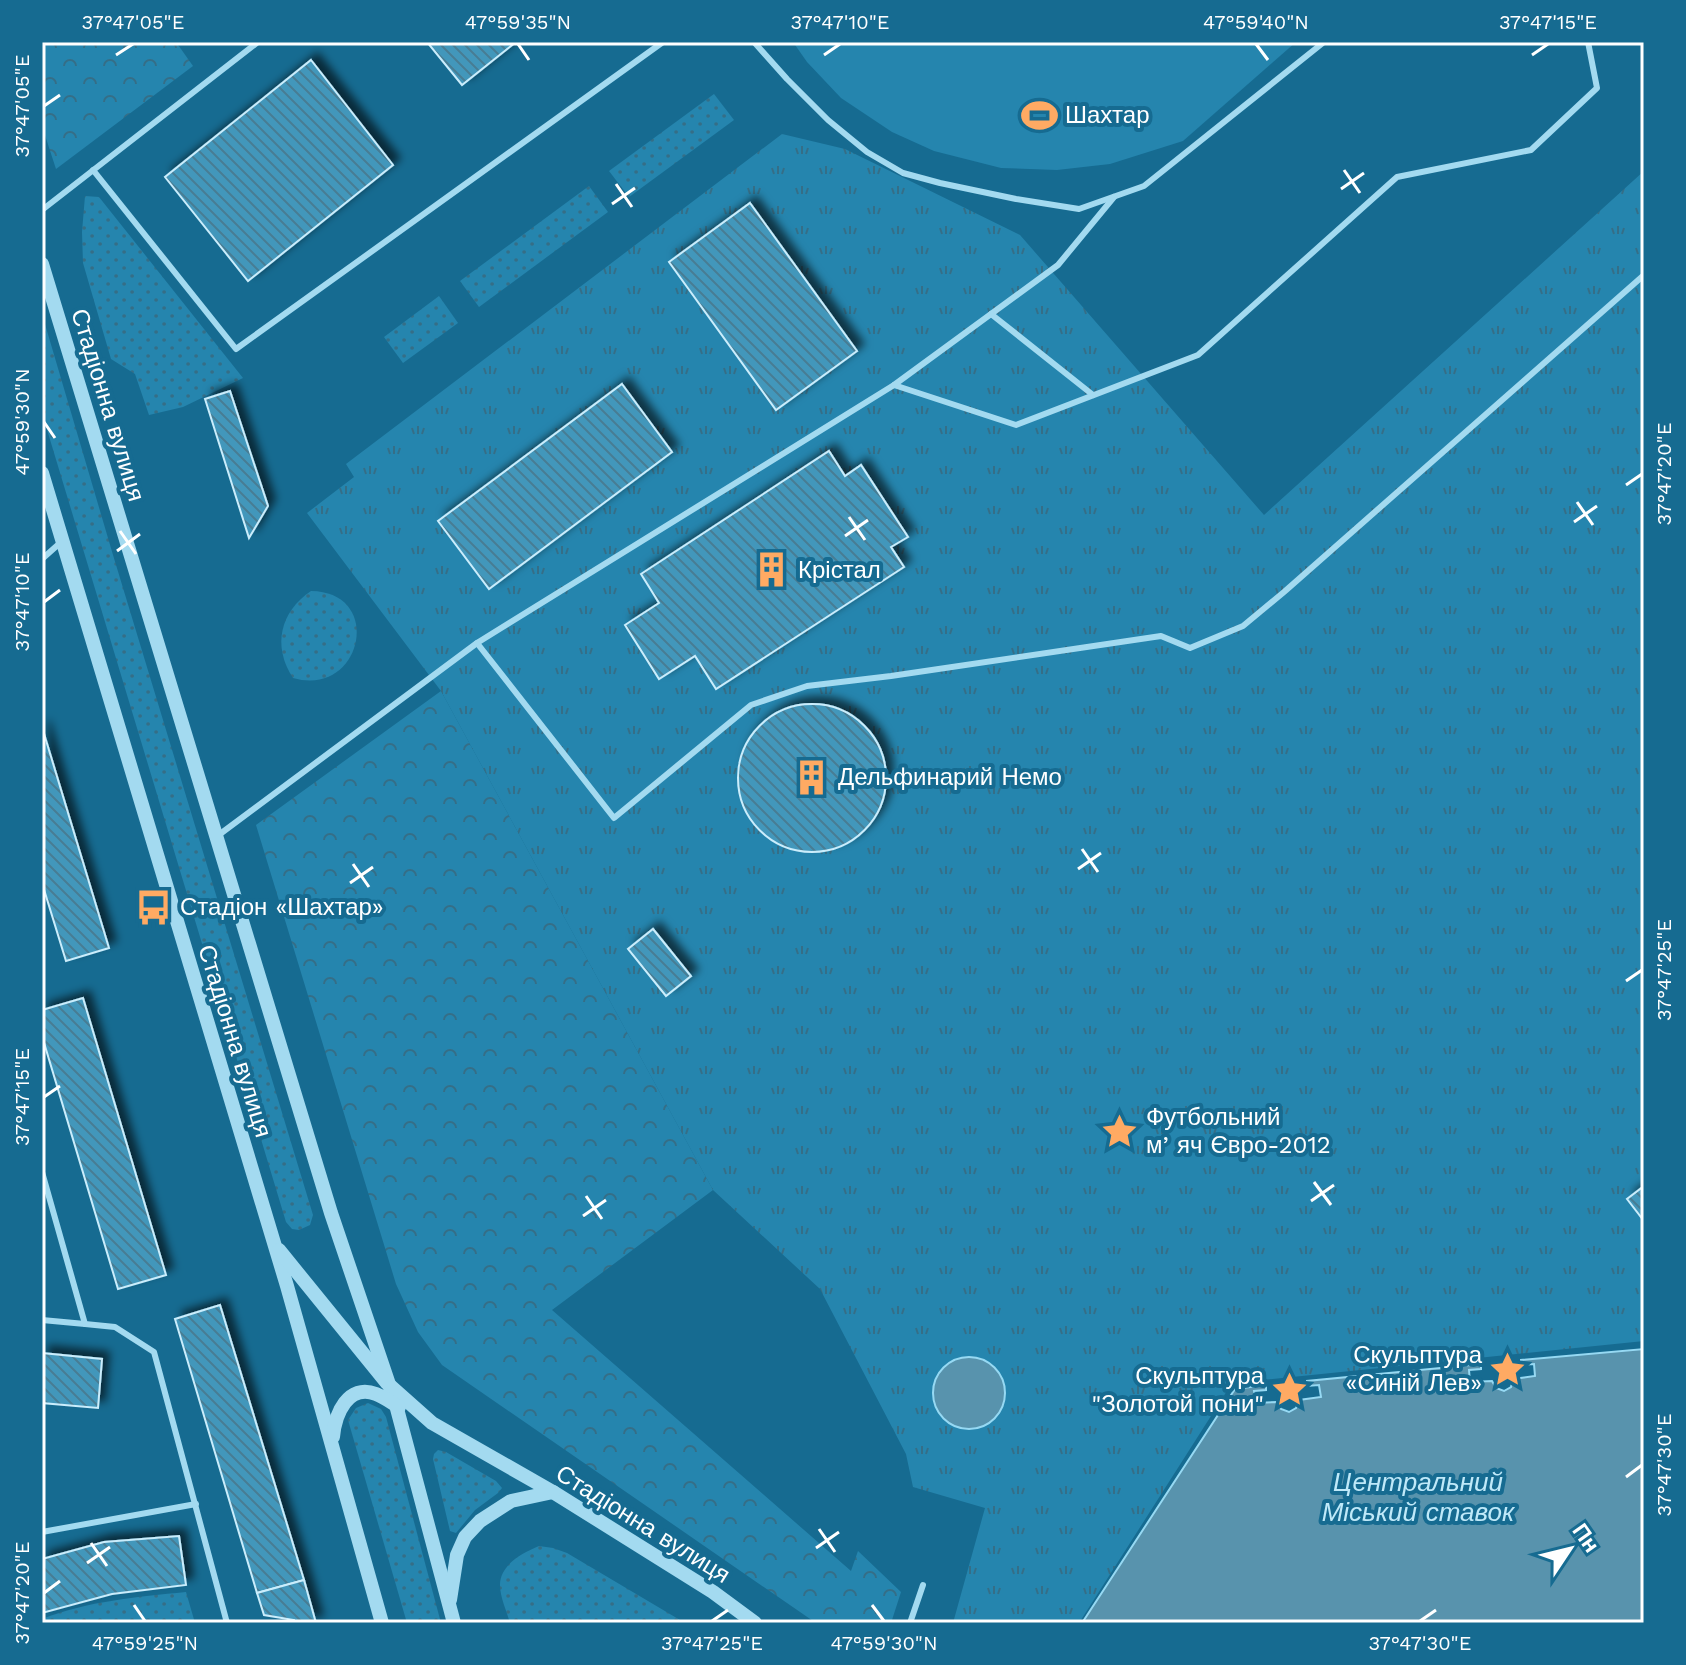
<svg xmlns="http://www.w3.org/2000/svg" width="1686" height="1665" viewBox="0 0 1686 1665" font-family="'Work Sans',sans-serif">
<defs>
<pattern id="grass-dots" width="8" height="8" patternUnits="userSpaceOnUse" patternTransform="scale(2)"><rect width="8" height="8" fill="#2585ae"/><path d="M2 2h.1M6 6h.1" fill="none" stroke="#356e87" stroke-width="1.8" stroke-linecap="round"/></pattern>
<pattern id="forest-crowns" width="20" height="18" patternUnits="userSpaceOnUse" patternTransform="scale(2)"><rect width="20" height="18" fill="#2585ae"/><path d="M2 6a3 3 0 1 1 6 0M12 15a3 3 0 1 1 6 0" fill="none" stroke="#356e87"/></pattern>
<pattern id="park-tufts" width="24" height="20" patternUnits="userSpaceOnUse" patternTransform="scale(2)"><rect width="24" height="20" fill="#2585ae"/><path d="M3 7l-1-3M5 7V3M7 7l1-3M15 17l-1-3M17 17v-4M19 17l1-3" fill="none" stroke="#356e87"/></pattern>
<pattern id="building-back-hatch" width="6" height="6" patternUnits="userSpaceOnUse" patternTransform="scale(2)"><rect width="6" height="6" fill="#4397bb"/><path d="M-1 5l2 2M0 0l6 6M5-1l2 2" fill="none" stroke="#467d94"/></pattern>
<filter id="shadow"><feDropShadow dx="7" dy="-7" stdDeviation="4" flood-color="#0009"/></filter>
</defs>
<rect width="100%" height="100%" fill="#166b91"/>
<!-- grass -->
<g fill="url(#grass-dots)">
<polygon points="714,94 734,120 629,197 609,171"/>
<polygon points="589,186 608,212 479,307 460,281"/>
<polygon points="85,196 99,197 243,378 183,407 149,415 135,374 111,359 83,263 82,232"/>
<polygon points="439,296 458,323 403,363 384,337"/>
<polygon points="42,314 113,555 313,1215 310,1225 299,1230 292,1229 286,1222 42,413"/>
<path d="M 311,591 C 385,592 362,698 293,678 C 272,646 280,612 311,591 Z"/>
<polygon points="368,1403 381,1409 386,1417 441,1623 407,1623 348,1420 356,1408"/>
<polygon points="438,1450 446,1452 496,1481 502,1488 498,1493 475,1510 456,1533 450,1531 433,1459 434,1454"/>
<path d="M 539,1546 L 553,1548 L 567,1553 L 680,1620 L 668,1623 L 510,1623 C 507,1612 500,1597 500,1585 C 500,1565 522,1553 539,1546 Z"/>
<path d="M 186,1592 L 195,1623 L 42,1623 L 42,1619 C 88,1601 137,1597 186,1592 Z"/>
</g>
<!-- forest -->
<g fill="url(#forest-crowns)">
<polygon points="42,42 176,42 193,66 56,169 42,126"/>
<polygon points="441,691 713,1190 552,1310 851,1571 858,1551 901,1592 891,1623 816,1623 442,1365 418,1332 396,1284 256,825"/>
</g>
<!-- park -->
<polygon fill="url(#park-tufts)" points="782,134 845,149 1020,235 1264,515 1644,171 1644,1341 1232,1383 1079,1623 953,1623 985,1508 913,1487 906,1454 820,1289 713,1190 441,691 307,513 354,477 346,464"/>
<!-- pitch -->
<polygon fill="#2585ae" points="793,42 1296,42 1183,141 1110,164 1057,170 1001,168 934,151 892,132 841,98 807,62"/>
<!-- water -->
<g fill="#5893ad" stroke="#96d9f3" stroke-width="2">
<polygon points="1644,1349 1644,1623 1082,1623 1235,1389 1266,1385 1266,1390 1254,1391 1256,1403 1277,1402 1281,1409 1289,1412 1296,1408 1299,1400 1321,1397 1319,1385 1307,1386 1307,1381 1481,1364 1481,1369 1469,1370 1470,1382 1492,1381 1496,1388 1504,1391 1511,1387 1513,1379 1535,1376 1534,1364 1521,1365 1521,1360"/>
<circle cx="969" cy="1393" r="36"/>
</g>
<!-- building -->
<g fill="url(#building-back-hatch)" stroke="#caedfc" stroke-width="2" filter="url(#shadow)">
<polygon points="427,42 516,42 462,85"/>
<polygon points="311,60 393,165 248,281 165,177"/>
<polygon points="750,203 857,351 776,410 669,262"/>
<polygon points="622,384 672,452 489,589 438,521"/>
<polygon points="230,391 268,506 249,538 205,399"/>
<polygon points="829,451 845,476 861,465 908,537 891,547 904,567 716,689 695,656 659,679 625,625 659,603 641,574"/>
<circle cx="812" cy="778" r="74"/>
<polygon points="42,727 109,948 66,961 42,883"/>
<polygon points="653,929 691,976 666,996 628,949"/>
<polygon points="83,998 166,1275 118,1289 42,1036 42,1010"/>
<polygon points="1644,1186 1644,1221 1627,1199"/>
<polygon points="220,1305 304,1580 257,1593 175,1319"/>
<polygon points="42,1353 102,1359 98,1408 42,1403"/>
<polygon points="179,1536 186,1585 112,1594 42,1613 42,1559 104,1542"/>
<polygon points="304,1580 316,1623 294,1623 294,1620 264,1615 257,1593"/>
</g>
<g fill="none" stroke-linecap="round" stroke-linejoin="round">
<!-- service -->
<g stroke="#a3daf0" stroke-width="6">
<polyline points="754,42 787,79 828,120 867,152 903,173 940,183 1016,199 1079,209 1144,186 1324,42"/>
<polyline points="93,170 236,349 663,42"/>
<polyline points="42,210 258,42"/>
<polyline points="991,314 1093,395"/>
<polyline points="894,385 1016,425 1198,355 1397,177 1531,150 1597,88 1588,42"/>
<polyline points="42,559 60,543"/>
<polyline points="477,643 614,818 751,705 807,686 891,676 1161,636 1190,648 1243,626 1284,592 1644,275"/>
<polyline points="216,837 477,643 894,385 1058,265 1114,197"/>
<polyline points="42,1172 85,1324 115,1327 154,1352 227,1623"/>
<polyline points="42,1320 85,1324"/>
<polyline points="42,1532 196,1504"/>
<polyline points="910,1623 923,1585"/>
</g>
<!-- tertiary -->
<g stroke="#a3daf0" stroke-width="14">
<polyline points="42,264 331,1213 396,1405 454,1623"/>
<polyline points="42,473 287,1286 382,1623"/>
<polyline points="279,1250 387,1383 432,1423 553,1492 713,1592 755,1623"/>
<path d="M 333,1437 C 335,1414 348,1383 376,1394 C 384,1397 392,1403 399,1407"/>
<polyline points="450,1600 457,1555 465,1537 480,1521 511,1501 553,1492"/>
</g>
</g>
<!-- ticks -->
<path fill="none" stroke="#fff" stroke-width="3" d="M 518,44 L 529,60M 1256,44 L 1268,60M 116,55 L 133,44M 824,55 L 840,44M 1532,55 L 1548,44M 44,106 L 60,95M 1344,170 L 1360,193M 616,184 L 632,207M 1341,189 L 1364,173M 612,204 L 635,188M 44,422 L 55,438M 1626,485 L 1642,474M 1577,502 L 1593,525M 849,517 L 865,540M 1574,522 L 1597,506M 120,531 L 136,554M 845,536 L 868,520M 117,551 L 140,534M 44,602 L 60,590M 1082,849 L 1098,872M 353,864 L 369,887M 1078,869 L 1101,853M 350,883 L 373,867M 1626,981 L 1642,970M 44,1097 L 60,1086M 1314,1182 L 1331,1205M 586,1196 L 602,1219M 1311,1201 L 1334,1185M 583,1216 L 606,1200M 1626,1477 L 1642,1465M 819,1529 L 835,1552M 91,1543 L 107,1566M 816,1548 L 839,1532M 87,1563 L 110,1547M 44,1593 L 60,1581M 134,1605 L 145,1621M 872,1605 L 884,1621M 712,1621 L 728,1610M 1420,1621 L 1436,1610"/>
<!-- icons -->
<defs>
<symbol id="stadium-bare" viewBox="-9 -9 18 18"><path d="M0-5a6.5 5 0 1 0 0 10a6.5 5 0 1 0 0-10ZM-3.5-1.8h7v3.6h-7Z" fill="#ffaa63" stroke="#166b91" stroke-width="2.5" paint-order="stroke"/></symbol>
<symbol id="building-bare" viewBox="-9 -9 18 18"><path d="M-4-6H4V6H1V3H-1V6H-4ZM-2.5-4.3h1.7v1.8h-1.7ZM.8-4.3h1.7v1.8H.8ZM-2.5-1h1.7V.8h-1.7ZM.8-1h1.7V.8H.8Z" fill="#ffaa63" stroke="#166b91" stroke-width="2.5" paint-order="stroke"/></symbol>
<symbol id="bus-bare" viewBox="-9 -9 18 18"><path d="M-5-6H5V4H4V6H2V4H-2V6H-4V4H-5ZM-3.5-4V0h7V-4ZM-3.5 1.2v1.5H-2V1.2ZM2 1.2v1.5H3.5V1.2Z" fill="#ffaa63" stroke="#166b91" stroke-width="2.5" paint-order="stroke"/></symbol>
<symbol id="sight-bare" viewBox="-9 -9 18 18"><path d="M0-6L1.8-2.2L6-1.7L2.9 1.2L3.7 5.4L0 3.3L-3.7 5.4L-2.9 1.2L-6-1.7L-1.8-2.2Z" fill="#ffaa63" stroke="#166b91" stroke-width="2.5" paint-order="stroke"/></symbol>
</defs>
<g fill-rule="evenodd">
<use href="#stadium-bare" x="1014" y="90" width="51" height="51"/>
<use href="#building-bare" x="746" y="544" width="51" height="51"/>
<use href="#building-bare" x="786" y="752" width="51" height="51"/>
<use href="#bus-bare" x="128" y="882" width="51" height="51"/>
<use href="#sight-bare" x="1094" y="1106" width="51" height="51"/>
<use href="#sight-bare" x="1482" y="1344" width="51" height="51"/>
<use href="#sight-bare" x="1264" y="1364" width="51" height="51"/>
</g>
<g text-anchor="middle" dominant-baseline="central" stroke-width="8" stroke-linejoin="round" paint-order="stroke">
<!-- poi labels -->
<g font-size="24" fill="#fff" stroke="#166b91" text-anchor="start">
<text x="1065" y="115">Шахтар</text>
<text x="798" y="570">Крістал</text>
<text x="838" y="777">Дельфинарий Немо</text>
<text x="180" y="907">Стадіон «Шахтар»</text>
<text x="1146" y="1117">Футбольний<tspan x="1146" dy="28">мʼяч Євро-2012</tspan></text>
<text x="1482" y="1355" text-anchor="end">Скульптура<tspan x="1482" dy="28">«Синій Лев»</tspan></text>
<text x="1264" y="1376" text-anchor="end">Скульптура<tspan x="1264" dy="28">"Золотой пони"</tspan></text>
</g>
<!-- street labels -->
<g font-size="24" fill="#fff" stroke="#166b91">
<text transform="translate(108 405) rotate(73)">Стадіонна вулиця</text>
<text transform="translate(235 1041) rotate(73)">Стадіонна вулиця</text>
<text transform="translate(643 1524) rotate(32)">Стадіонна вулиця</text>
</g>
<!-- water labels -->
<g font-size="26" font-style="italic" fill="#bfe9f9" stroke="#166b91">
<text x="1418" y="1482">Центральний<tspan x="1418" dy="30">Міський ставок</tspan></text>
</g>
</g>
<!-- border -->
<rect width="1686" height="1665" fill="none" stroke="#166b91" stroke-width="88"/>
<!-- north arrow -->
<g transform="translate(1570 1549) rotate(55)" stroke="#166b91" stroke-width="6" paint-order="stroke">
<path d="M0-6L14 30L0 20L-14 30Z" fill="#ffffff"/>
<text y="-12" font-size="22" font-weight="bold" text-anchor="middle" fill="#ffffff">Пн</text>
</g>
<rect x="44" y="44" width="1598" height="1577" fill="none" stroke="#fff" stroke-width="3"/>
<g font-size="20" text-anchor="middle" fill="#fff">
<text x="133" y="29">37°47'05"E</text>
<text x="518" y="29">47°59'35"N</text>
<text x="840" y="29">37°47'10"E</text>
<text x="1256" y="29">47°59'40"N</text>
<text x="1548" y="29">37°47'15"E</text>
<text transform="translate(22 106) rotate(-90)" y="7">37°47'05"E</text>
<text transform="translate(22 422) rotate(-90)" y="7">47°59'30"N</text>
<text transform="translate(1664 474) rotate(-90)" y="7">37°47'20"E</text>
<text transform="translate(22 602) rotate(-90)" y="7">37°47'10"E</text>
<text transform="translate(1664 970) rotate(-90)" y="7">37°47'25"E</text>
<text transform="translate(22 1097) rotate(-90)" y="7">37°47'15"E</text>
<text transform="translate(1664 1465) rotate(-90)" y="7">37°47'30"E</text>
<text transform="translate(22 1593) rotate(-90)" y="7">37°47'20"E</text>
<text x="145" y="1650">47°59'25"N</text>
<text x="712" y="1650">37°47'25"E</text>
<text x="884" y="1650">47°59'30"N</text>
<text x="1420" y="1650">37°47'30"E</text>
</g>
</svg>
